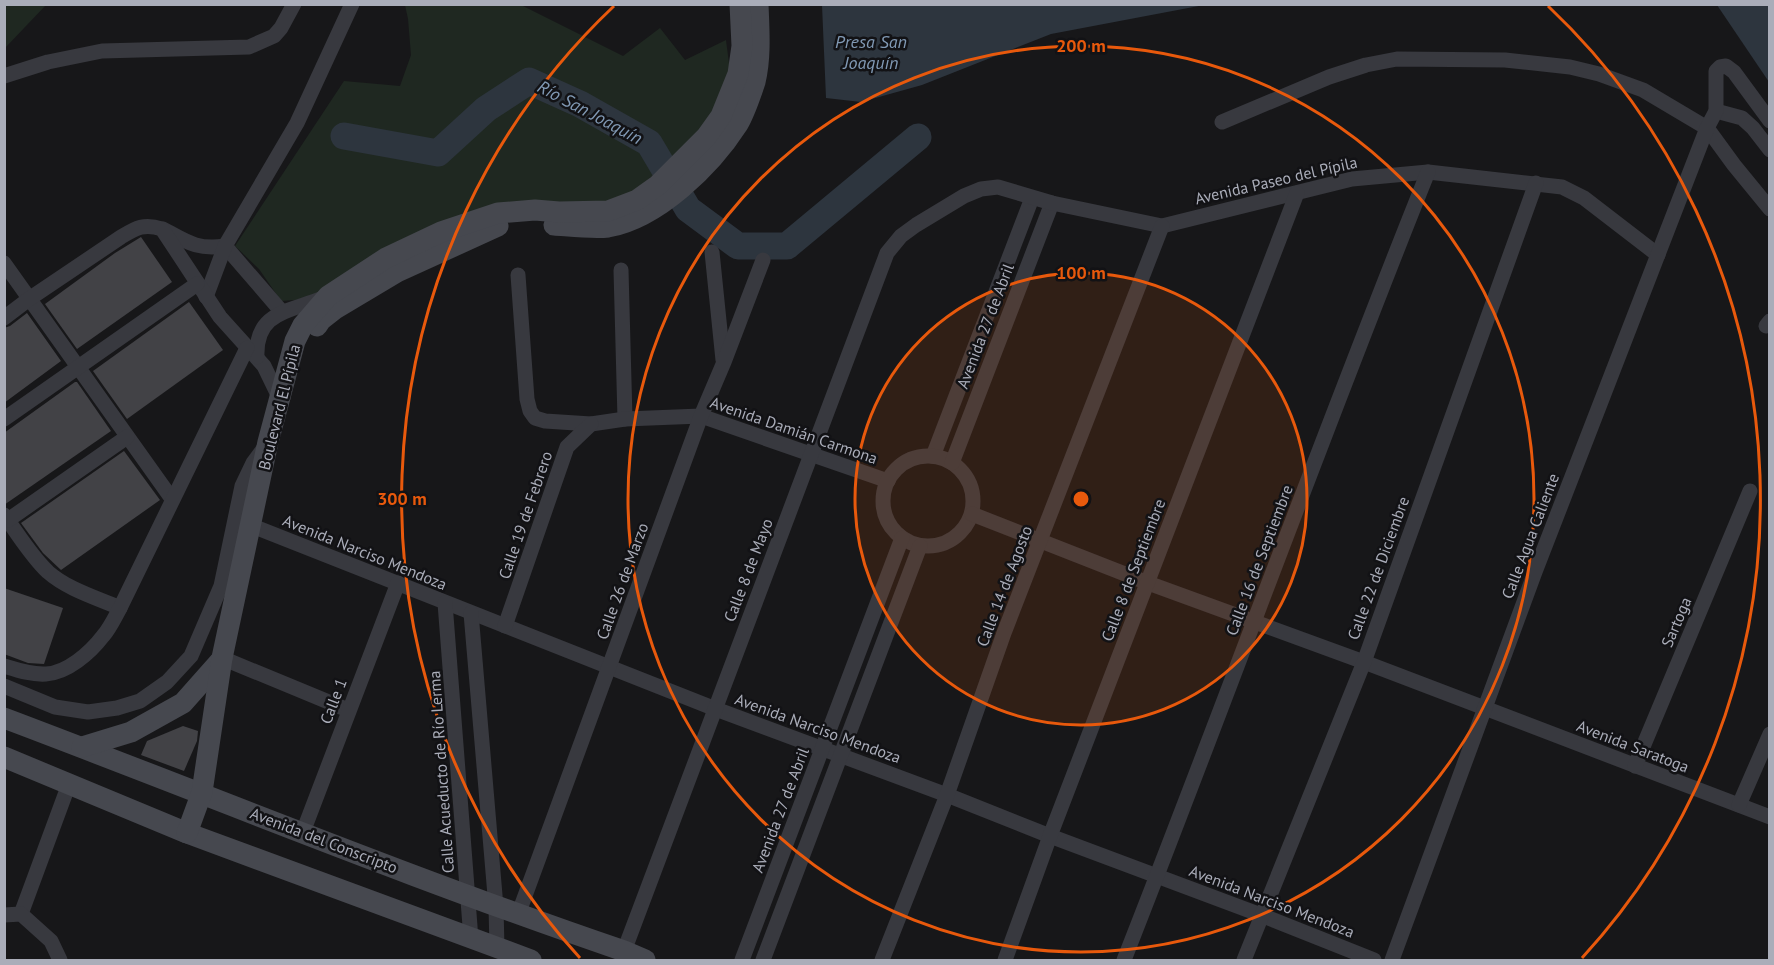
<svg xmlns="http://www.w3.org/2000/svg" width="1774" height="965" viewBox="0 0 1774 965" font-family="'PT Sans',sans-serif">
<rect width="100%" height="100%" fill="#171719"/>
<!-- green -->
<g fill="#1f2821">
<polygon points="5,4 46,5 5,48 4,5"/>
<polygon points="405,5 521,5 623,56 660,28 685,60 726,40 731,79 704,133 621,202 546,207 309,299 281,301 259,269 235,246 344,81 400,86 411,55 408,19"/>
</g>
<!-- water -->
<g fill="#2d353e">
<polygon points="822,5 823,4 1204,5 1051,34 922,85 861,102 826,98"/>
<polygon points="1717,5 1769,5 1769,82"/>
</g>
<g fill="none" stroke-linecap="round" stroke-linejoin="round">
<!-- river -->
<polyline stroke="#2d353e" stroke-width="27" points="344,136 438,153 486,109 529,81 580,104 649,143 688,209 738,246 787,246 918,137"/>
</g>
<!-- building -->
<g fill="#424246">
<polygon points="141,237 172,282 77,349 45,304 115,253"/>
<polygon points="189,302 223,350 127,419 93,371"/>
<polygon points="27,313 61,361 4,403 4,328 10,326"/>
<polygon points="75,382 77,382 111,431 4,505 4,433"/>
<polygon points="124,451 160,500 61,570 43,553 21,523"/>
<polygon points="4,588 63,608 44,664 28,663 4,654"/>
<polygon points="183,726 198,731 197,741 184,771 141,755 147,741"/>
</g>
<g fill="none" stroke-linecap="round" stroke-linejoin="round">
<!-- street -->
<g stroke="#38393f" stroke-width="15">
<polyline points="4,76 48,62 102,51 249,47 274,36 281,28 294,4"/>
<polyline points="1716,111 1742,118 1753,128 1770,150"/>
<polyline points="1222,122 1329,77 1366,65 1397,59 1505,60 1570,67 1599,74 1643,90 1707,128 1734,165 1770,209"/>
<path d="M 163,229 C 187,242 197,250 225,246 L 282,312"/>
<polyline points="712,252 723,360"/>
<polyline points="4,263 172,499"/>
<polyline points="621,270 625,419"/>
<polyline points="518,275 527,399 530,411 535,418 545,421 591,424 625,419 701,416 888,481"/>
<polyline points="206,297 225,246 297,123 352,4"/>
<path d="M 4,318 L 29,299 L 121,237 C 136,228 144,223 162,229 L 220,317 L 264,366 L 279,397 L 283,398"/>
<polyline points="1766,326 1770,321"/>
<path d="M 257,357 C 255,311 290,312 323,298"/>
<polyline points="4,419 197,284"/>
<polyline points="933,456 1032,198"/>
<circle cx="928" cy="501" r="45"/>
<polyline points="952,463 1052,203"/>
<polyline points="972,514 1148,583 1364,662 1770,817"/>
<path d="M 4,515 C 18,534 31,556 48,572 C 67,589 97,598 120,608"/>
<polyline points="8,520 127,437"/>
<polyline points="250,525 713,708 947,795 1050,836 1261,915 1374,960"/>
<polyline points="445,603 471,939"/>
<polyline points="471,613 496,907 497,948"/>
<polyline points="505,626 567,447 591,424"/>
<polyline points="222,658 348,710"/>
<path d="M 4,666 C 17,670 32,675 46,674 C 67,673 90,653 103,636 C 110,628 115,617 120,608 L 247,348"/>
<polyline points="4,686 55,707 88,712 117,708 140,701 167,682 191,656 221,586 242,486 253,463 264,448"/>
<polyline points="1635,766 1750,491"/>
<polyline points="1739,805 1770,734"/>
<polyline points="303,832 398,583"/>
<polyline points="21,914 69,784"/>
<polyline points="4,915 21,914 51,941 60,960"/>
<polyline points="519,915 522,904 701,416 724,362 763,260"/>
<path d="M 624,951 C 710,718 799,486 887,253 L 901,236 L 916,225 L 964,196 L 981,189 L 998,187 L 1052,203 L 1162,226 L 1352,179 L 1428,172 L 1562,187 L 1584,198 L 1658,255"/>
<polyline points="742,960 902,538"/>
<polyline points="763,960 920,546"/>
<polyline points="882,960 947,795 1004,633 1162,226"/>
<polyline points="1005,960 1050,836 1297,193"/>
<path d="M 1124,960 C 1227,698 1323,433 1428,172"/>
<polyline points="1244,960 1364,662 1536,183"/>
<polyline points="1392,960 1535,572 1707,128 1716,111 1716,71 1720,67 1726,66 1734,72 1770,121"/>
</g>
<!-- secondary -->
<g stroke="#46484f" stroke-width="21">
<path d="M 554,225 C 569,226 594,229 608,227 C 658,218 711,166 738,124 C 744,114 751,94 755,82 C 761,57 759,30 758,4"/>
<polyline points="317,326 321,320 335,309 397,272 498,226"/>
<path d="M 4,718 C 211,796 415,880 624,951 L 645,960"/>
<polyline points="82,747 131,732 183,703 222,659"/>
<polyline points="4,757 187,833 531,960"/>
<polyline points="187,833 202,792 222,658 268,442 295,341 303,325 328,296 386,258 441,232 498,213 535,210 559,212 608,211 637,200 658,185 706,137 721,116 738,74 742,46 740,4"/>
</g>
</g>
<!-- distance rings -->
<circle cx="1081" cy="499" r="226" fill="#e8590c" fill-opacity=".12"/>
<g fill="none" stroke="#e8590c" stroke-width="3">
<circle cx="1081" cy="499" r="226"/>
<circle cx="1081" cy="499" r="453"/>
<path d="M580 958A679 679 0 0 1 614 6M1548 6A679 679 0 0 1 1582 958"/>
</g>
<g text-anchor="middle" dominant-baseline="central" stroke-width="5" stroke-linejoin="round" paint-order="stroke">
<!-- street labels -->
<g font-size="16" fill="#aaadb9" stroke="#121215">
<text transform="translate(1276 180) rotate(-13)">Avenida Paseo del Pípila</text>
<text transform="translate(985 326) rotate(-69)">Avenida 27 de Abril</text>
<text transform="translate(279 407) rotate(-76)">Boulevard El Pípila</text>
<text transform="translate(794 430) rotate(19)">Avenida Damián Carmona</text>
<text transform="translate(525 515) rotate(-71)">Calle 19 de Febrero</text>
<text transform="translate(1530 536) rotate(-69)">Calle Agua Caliente</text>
<text transform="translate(365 552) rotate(22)">Avenida Narciso Mendoza</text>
<text transform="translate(1259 560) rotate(-69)">Calle 16 de Septiembre</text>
<text transform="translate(1378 568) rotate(-70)">Calle 22 de Diciembre</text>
<text transform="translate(748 570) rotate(-69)">Calle 8 de Mayo</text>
<text transform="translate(1133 570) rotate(-69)">Calle 8 de Septiembre</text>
<text transform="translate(622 581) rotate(-70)">Calle 26 de Marzo</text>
<text transform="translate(1004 586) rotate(-69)">Calle 14 de Agosto</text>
<text transform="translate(1676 622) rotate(-67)">Sartoga</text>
<text transform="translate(333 701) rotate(-69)">Calle 1</text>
<text transform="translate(818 728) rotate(20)">Avenida Narciso Mendoza</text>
<text transform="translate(1633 746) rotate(21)">Avenida Saratoga</text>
<text transform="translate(441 772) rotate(-94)">Calle Acueducto de Río Lerma</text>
<text transform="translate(780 810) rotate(-69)">Avenida 27 de Abril</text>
<text transform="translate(324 840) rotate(21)">Avenida del Conscripto</text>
<text transform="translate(1272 901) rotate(21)">Avenida Narciso Mendoza</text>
</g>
<!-- water labels -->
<g font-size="18" font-style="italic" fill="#8199b4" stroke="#121215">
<text x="871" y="41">Presa San<tspan x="871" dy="21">Joaquín</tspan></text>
<text transform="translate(590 112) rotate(28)">Río San Joaquín</text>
</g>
</g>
<circle cx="1081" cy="499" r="9" fill="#e8590c" stroke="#121215" stroke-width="3"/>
<g font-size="18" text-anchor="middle" font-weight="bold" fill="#e8590c" stroke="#121215" stroke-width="5" stroke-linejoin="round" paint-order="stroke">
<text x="1081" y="52">200 m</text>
<text x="1081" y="279">100 m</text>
<text x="402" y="505">300 m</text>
</g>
<!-- border -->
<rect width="1774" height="965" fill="none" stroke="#aaadb9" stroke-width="12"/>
</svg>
